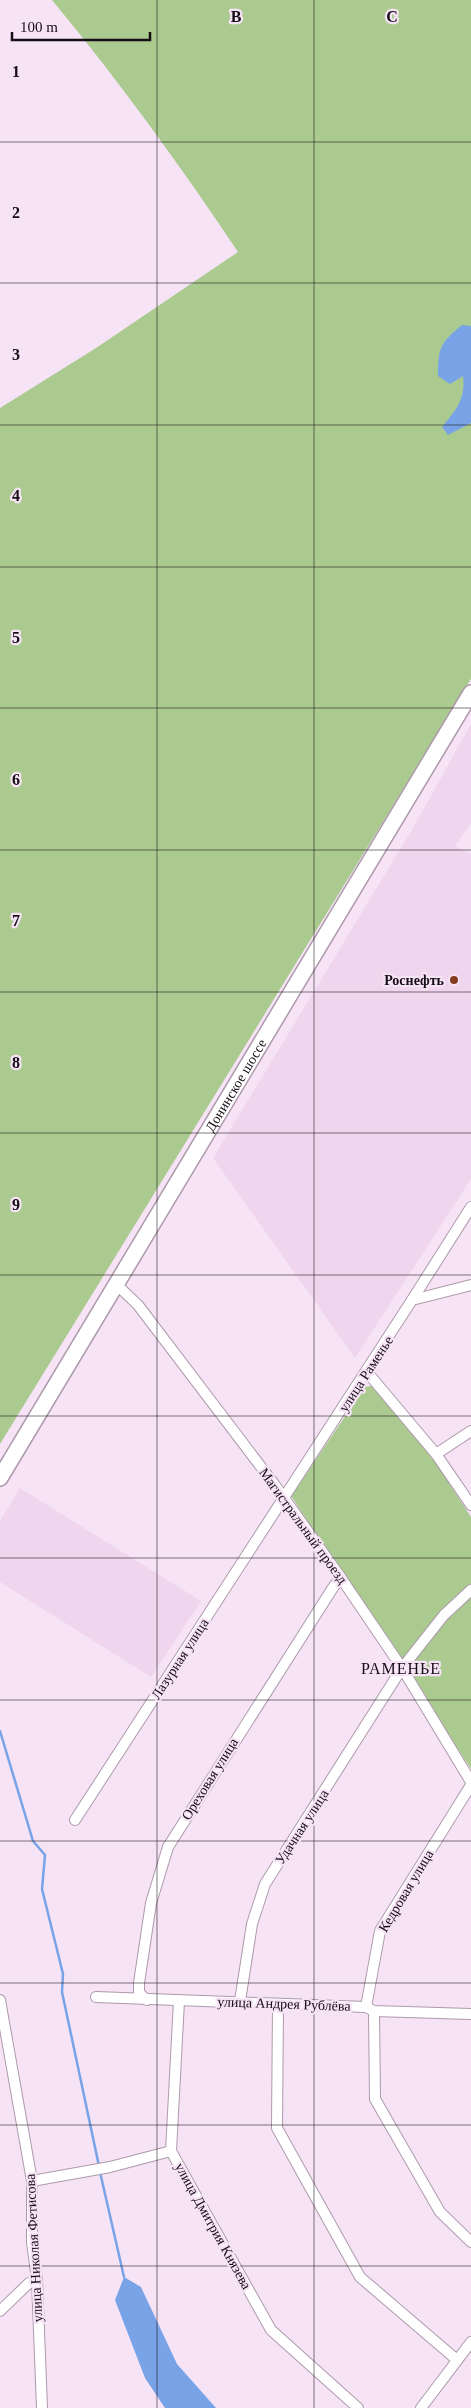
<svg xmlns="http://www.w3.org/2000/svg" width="471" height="2408" viewBox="0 0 471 2408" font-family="'Times New Roman',serif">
<rect width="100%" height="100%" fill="#f7e3f6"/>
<!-- built -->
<g fill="#efd5ee">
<polygon points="471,724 471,823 455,846 471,854 471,1179 355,1358 213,1158 413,828"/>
<polygon points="20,1488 201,1601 151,1677 0,1582 0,1521"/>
</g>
<!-- green -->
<g fill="#abca90">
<path d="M 52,0 L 471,0 L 471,679 L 0,1444 L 0,408 L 96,348 L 238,252 C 180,165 119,81 52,0 Z"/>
<polygon points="375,1385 430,1454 471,1517 471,1769 291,1496 365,1387"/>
</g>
<!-- water -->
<g fill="#78a3e7">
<path d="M 462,325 L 471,326 L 471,423 L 448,435 L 442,427 C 456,410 466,399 463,376 L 450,384 L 438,376 C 438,348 440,343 462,325 Z"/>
<polygon points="124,2277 141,2287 177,2364 216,2408 165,2408 145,2378 115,2300"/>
</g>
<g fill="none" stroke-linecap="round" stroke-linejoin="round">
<!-- stream -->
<g stroke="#78a3e7" stroke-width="2.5">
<polyline points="0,1731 33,1841 45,1855 42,1889 63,1974 62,1992 99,2166"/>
<polyline points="100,2172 124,2277"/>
</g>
<defs>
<g id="street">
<polyline points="116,1284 138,1305 274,1484 341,1578 402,1668 471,1782"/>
<polyline points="412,1300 471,1207"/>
<polyline points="367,1372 436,1454 471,1505"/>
<polyline points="436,1454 471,1431"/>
<polyline points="75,1820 412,1300 471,1285"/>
<polyline points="96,1997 366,2007 374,2011 471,2014"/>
<polyline points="0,2000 32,2181 32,2242 37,2280 42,2408"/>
<polyline points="147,2000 139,1993 139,1983 151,1903 168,1847 334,1586 341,1578"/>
<polyline points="179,2001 171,2151 271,2330 358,2408"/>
<polyline points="240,2001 252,1924 265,1884 402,1668 444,1615 471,1590"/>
<polyline points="278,2005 277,2128 360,2277 457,2360"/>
<polyline points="366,2007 380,1931 471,1785"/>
<polyline points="374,2011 375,2099 440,2212 471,2242"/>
<polyline points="32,2181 110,2167 171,2151"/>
<polyline points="0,2311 29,2283 37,2280"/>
<polyline points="421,2408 471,2342"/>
</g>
<g id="primary">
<path id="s1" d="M 0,1478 L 471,693"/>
</g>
</defs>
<!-- street casing -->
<use href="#street" stroke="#ad9aac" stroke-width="12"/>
<!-- primary casing -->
<use href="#primary" stroke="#ad9aac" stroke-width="18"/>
<!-- street -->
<use href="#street" stroke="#fff" stroke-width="10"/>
<!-- primary -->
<use href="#primary" stroke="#fff" stroke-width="15"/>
</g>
<!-- grid -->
<path fill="none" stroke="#150e15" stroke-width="1" stroke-opacity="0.55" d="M 157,0 L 157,2408M 314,0 L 314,2408M 0,142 L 471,142M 0,283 L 471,283M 0,425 L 471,425M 0,567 L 471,567M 0,708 L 471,708M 0,850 L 471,850M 0,992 L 471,992M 0,1133 L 471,1133M 0,1275 L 471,1275M 0,1416 L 471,1416M 0,1558 L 471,1558M 0,1700 L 471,1700M 0,1841 L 471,1841M 0,1983 L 471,1983M 0,2125 L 471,2125M 0,2266 L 471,2266"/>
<!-- markers -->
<circle fill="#853d1f" stroke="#f7e3f6" stroke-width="2" cx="454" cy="980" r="5"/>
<g text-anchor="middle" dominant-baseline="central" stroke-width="4.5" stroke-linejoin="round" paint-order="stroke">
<!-- poi labels -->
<g font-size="14" font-weight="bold" fill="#150e15" stroke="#f7e3f6" text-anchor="end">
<text x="444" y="980">Роснефть</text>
</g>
<!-- street labels -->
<g font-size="14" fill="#150e15" stroke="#f7e3f6">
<text stroke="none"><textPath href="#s1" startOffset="458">Донинское шоссе</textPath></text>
<text transform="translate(366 1374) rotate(-57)">улица Раменье</text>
<text transform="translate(303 1526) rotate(54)">Магистральный проезд</text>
<text transform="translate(180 1659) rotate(-57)">Лазурная улица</text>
<text transform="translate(210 1779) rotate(-58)">Ореховая улица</text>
<text transform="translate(302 1827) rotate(-57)">Удачная улица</text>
<text transform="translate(406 1891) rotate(-59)">Кедровая улица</text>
<text transform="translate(284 2004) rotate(2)">улица Андрея Рублёва</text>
<text transform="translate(213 2226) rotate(61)">улица Дмитрия Князева</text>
<text transform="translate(34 2248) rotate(-93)">улица Николая Фетисова</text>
</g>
<!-- quarter labels -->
<g font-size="16" letter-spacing="1" fill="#150e15" stroke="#f7e3f6">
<text x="401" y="1668">РАМЕНЬЕ</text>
</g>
</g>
<g font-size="16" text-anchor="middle" font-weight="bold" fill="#150e15" stroke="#f7e3f6" stroke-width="4.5" stroke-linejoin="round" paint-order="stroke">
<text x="236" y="22">B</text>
<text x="392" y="22">C</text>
<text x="16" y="77">1</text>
<text x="16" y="218">2</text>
<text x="16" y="360">3</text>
<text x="16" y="501">4</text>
<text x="16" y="643">5</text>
<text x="16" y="785">6</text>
<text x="16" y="926">7</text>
<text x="16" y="1068">8</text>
<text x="16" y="1210">9</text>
</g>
<!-- scale -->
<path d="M12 32v8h138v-8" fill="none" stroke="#150e15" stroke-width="2.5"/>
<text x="20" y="32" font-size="15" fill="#150e15" stroke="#f7e3f6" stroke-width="4" paint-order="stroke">100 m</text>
</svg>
